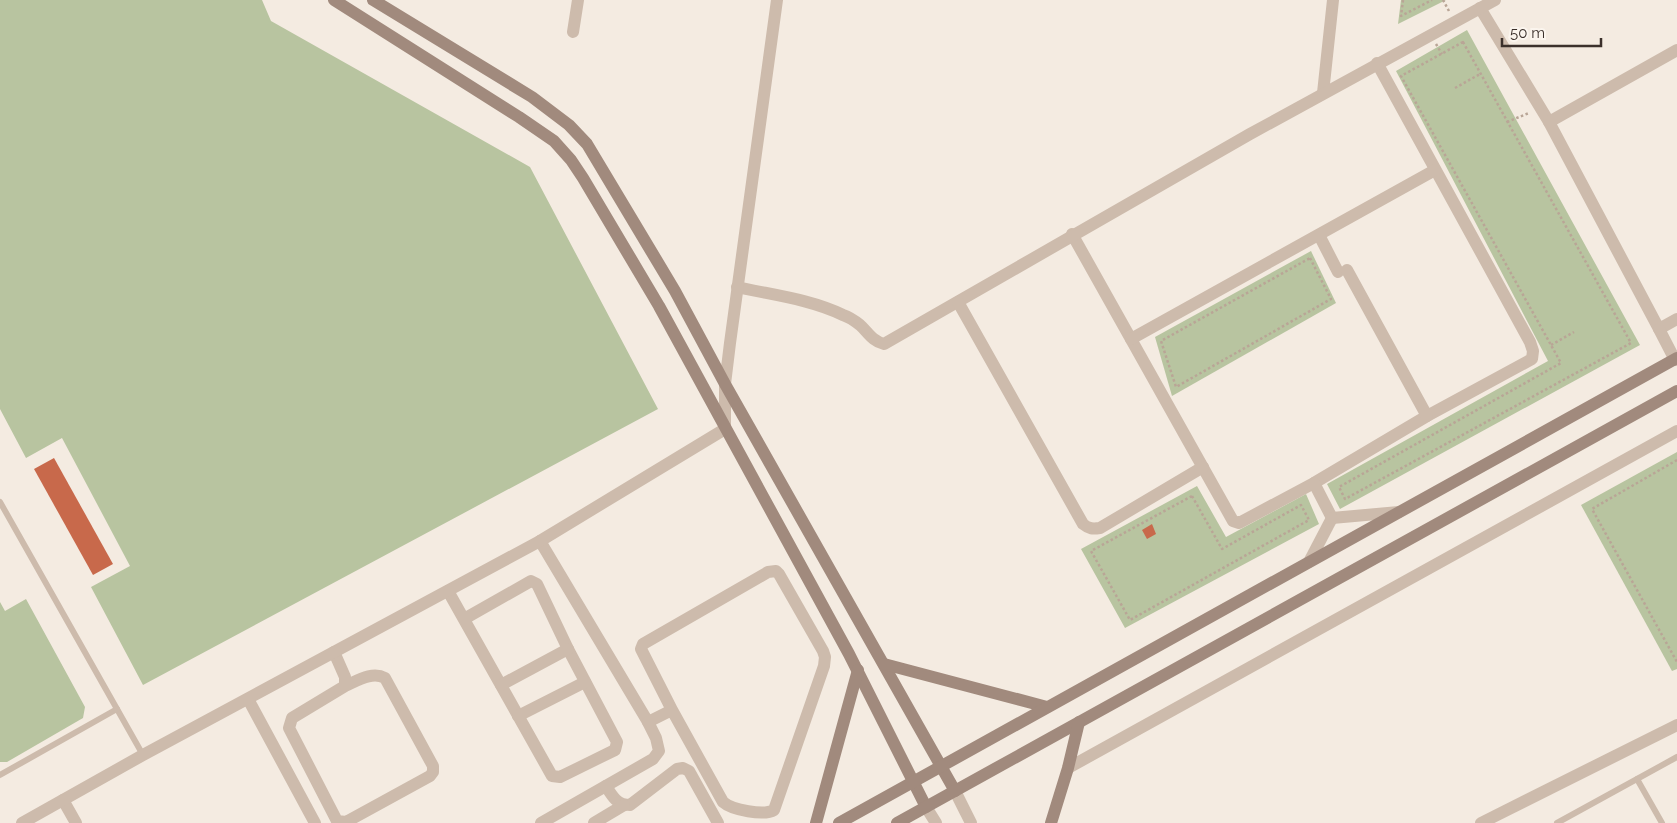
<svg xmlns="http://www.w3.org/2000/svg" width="1677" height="823" viewBox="0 0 1677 823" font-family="Raleway,sans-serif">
<rect width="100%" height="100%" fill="#f4ebe1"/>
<!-- green -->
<g fill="#b8c4a0">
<polygon points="0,0 262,0 271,21 530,167 658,409 143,685 91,587 130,566 62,438 26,458 0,409"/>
<polygon points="1401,0 1446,0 1398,24"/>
<polygon points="1467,30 1640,345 1340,509 1327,484 1548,361 1396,71"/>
<polygon points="1311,251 1336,303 1172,396 1155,337"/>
<polygon points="1677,452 1677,669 1672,671 1581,505"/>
<polygon points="1197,486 1226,537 1306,494 1319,524 1125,628 1081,549"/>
<polygon points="26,599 85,707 83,718 7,762 0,762 0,602 5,611"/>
</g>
<!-- building -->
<g fill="#c8694b">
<polygon points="54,458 113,564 93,575 34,469"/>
<polygon points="1152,524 1156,534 1147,539 1142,530"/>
</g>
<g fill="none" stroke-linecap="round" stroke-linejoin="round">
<!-- path -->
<g stroke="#b9a596" stroke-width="2.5" stroke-dasharray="2.5 2.5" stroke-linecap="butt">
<polyline points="1403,0 1401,16 1432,0"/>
<polyline points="1443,0 1449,11"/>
<polygon points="1463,42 1631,343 1345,499 1339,487 1561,363 1401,76"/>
<polyline points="1436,44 1442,54"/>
<polyline points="1455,88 1480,74"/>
<polyline points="1507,122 1529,113"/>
<polygon points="1310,258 1331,299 1176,387 1161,341"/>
<polyline points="1551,345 1574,332"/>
<polyline points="1677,460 1592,509 1677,662"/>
<polygon points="1192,496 1222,549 1301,505 1309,520 1130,620 1091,551"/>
</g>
<!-- service -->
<g stroke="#cdbbac" stroke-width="6">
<polyline points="0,502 143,755"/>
<polyline points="0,775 117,709"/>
<polyline points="1637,779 1662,823"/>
<polyline points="1557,823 1677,757"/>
</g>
<!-- minor -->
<g stroke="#cdbbac" stroke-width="12">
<polyline points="1480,8 1549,122 1659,329 1677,319"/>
<polyline points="573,32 578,0"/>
<polyline points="1323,93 1333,0"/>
<polyline points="1549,122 1677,50"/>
<polyline points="1072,234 1233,521 1239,523 1314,483 1427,416 1532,359 1533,351 1530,342 1377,63"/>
<polyline points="1319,235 1338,272"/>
<polyline points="1347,270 1427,416"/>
<path d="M 737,287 C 772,295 810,299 843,315 C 849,317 855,321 860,325 C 868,332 872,341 884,344 L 1250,134 L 1495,0"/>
<path d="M 958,302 L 1083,524 C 1089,529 1093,529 1100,528 L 1203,467"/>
<polyline points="1659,329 1675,360"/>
<polyline points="1131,339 1435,170"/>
<polyline points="1314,483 1332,518"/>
<polyline points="1332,518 1399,512"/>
<polyline points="540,541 648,722 656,738 659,751 653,759 541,823"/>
<polyline points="1309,562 1332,518"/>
<polyline points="448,591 552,776 560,777 615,750 617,742 568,649 537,584 531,581 464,619"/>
<path d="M 334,652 L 345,677 L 345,686 L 292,718 L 289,728 L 337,821 L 346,822 L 430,776 L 433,772 L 433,766 L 385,678 C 372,671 357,681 345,686"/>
<polyline points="501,685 568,649"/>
<polyline points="248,699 315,823"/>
<polyline points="518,716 585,682"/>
<path d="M 648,722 L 672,710 L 641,649 L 643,644 L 768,572 L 776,571 L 779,574 L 823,651 L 825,657 L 824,666 L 774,810 C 764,816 732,810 723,802 L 672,710"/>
<polyline points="1068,768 1677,431"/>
<path d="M 606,786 C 612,796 617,805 630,805 L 677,769 L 683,768 L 689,771 L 718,823"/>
<polyline points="63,800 76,823"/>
<polyline points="22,823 143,755 540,541 725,429"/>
<polyline points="594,823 624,805"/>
<polyline points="1481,823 1677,725"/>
</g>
<!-- tertiary -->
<g stroke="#cdbbac" stroke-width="12">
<polyline points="725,429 725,384 730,343 777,0"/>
<polyline points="955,791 971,823"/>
<polyline points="926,807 936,823"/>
</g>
<!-- secondary -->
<g stroke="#a18a7d" stroke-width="12">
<polyline points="334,0 519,117 554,141 571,160 583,178 659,306 849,654 926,807"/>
<polyline points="373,0 532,97 569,125 587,144 675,291 725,384 955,791"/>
<polyline points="884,664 1047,707"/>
<polyline points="816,823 858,670"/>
<polyline points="839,823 1677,358"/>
<polyline points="897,823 1677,391"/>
<polyline points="1051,823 1068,768 1079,722"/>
</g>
</g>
<!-- scale -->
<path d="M1502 38v8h99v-8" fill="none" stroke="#3b302b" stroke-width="2.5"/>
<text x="1510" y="38" font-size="15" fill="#3b302b" stroke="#fbf5ee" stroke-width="4" paint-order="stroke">50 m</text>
</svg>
